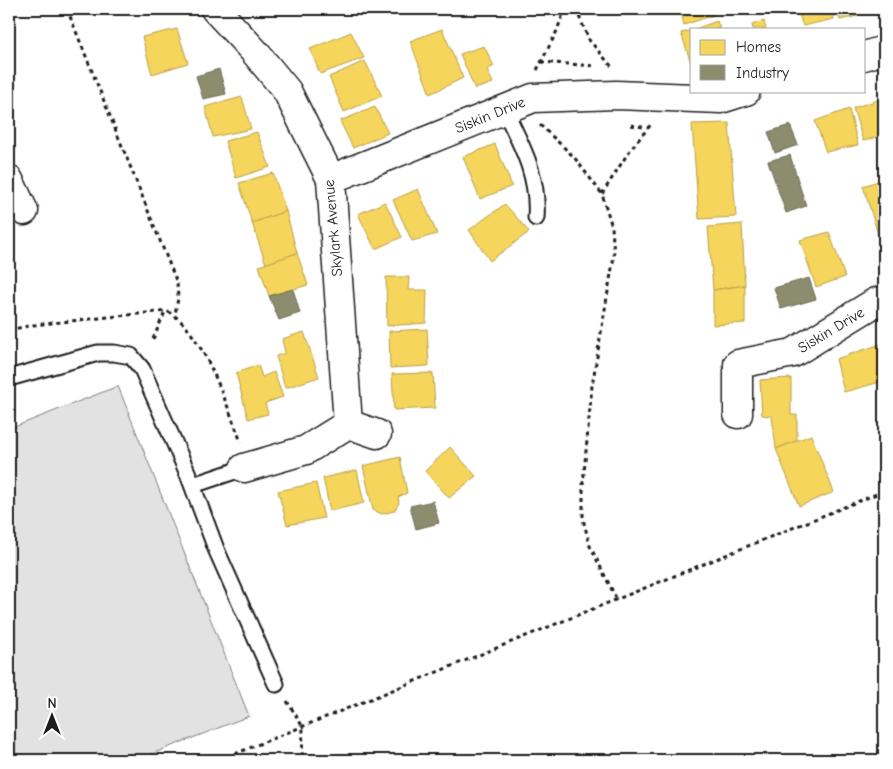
<svg xmlns="http://www.w3.org/2000/svg" width="893" height="769" viewBox="0 0 893 769" font-family="'Comic Neue',sans-serif">
<rect width="100%" height="100%" fill="#fff"/>
<filter id="ink" filterUnits="userSpaceOnUse"><feTurbulence type="fractalNoise" baseFrequency=".02" numOctaves="2"/><feDisplacementMap in="SourceGraphic" scale="10" xChannelSelector="R" yChannelSelector="G"/><feConvolveMatrix kernelMatrix="1 2 1 2 8 2 1 2 1" color-interpolation-filters="sRGB"/></filter>
<g filter="url(#ink)">
<!-- green -->
<polygon fill="#e2e2e2" stroke="#7f7f7f" points="118,386 249,716 136,760 9,760 9,429"/>
<!-- homes -->
<g fill="#f6d55c" stroke="#b59e49">
<polygon points="680,9 712,9 714,15 684,25"/>
<polygon points="797,9 831,9 834,19 803,26"/>
<polygon points="836,9 857,9 858,16 840,20"/>
<polygon points="717,21 720,29 695,29"/>
<polygon points="764,21 766,29 753,29 752,25"/>
<polygon points="177,29 188,63 152,74 142,37"/>
<polygon points="442,29 463,78 430,94 410,41"/>
<polygon points="692,30 692,66 681,33"/>
<polygon points="351,32 364,58 320,74 310,49"/>
<polygon points="484,46 494,66 487,70 493,83 475,89 460,54"/>
<polygon points="365,61 382,96 344,112 329,77"/>
<polygon points="242,97 251,129 213,137 205,107"/>
<polygon points="884,98 884,135 863,141 853,108"/>
<polygon points="375,107 388,133 353,148 340,121"/>
<polygon points="849,109 858,145 826,152 815,121"/>
<polygon points="729,123 736,217 699,219 692,124"/>
<polygon points="257,132 270,167 236,178 225,141"/>
<polygon points="495,144 512,186 480,199 463,157"/>
<polygon points="273,173 286,211 252,223 239,183"/>
<polygon points="884,179 884,254 863,186"/>
<polygon points="418,189 437,234 412,241 393,200"/>
<polygon points="385,202 402,237 375,249 358,214"/>
<polygon points="505,204 529,232 490,261 469,230"/>
<polygon points="286,211 297,253 266,264 252,223"/>
<polygon points="742,224 745,285 713,290 708,227"/>
<polygon points="829,232 845,277 816,287 800,240"/>
<polygon points="297,253 308,285 269,296 259,266"/>
<polygon points="386,277 409,277 408,290 427,290 426,323 387,326"/>
<polygon points="745,285 745,323 713,325 713,290"/>
<polygon points="427,329 429,366 390,368 389,331"/>
<polygon points="304,332 319,377 285,388 276,356 285,353 282,339"/>
<polygon points="884,343 884,381 844,392 836,359"/>
<polygon points="258,365 262,377 274,372 283,397 265,403 268,414 248,419 236,373"/>
<polygon points="433,373 435,408 394,410 392,374"/>
<polygon points="791,378 791,415 797,415 797,441 776,449 772,416 762,415 760,380"/>
<polygon points="811,435 834,492 799,506 776,449"/>
<polygon points="450,447 476,476 449,498 425,471"/>
<polygon points="400,457 407,493 398,497 399,503 394,511 382,514 373,510 363,466"/>
<polygon points="357,470 364,503 330,511 323,478"/>
<polygon points="316,483 324,518 287,525 278,491"/>
</g>
<!-- industry -->
<g fill="#8c8c6e" stroke="#6a6a55">
<polygon points="219,69 226,94 203,99 196,76"/>
<polygon points="790,125 798,145 775,153 768,132"/>
<polygon points="790,155 806,206 786,213 768,161"/>
<polygon points="809,278 816,299 781,309 774,288"/>
<polygon points="293,289 300,313 279,320 269,296"/>
<polygon points="433,501 439,523 416,529 410,506"/>
</g>
<g fill="none" stroke-linecap="round" stroke-linejoin="round">
<defs>
<g id="service">
<path d="M 504,109 C 522,146 539,176 536,218"/>
<polyline points="9,378 98,353 114,353 131,356 142,369 188,474 216,549 276,684"/>
<polyline points="193,485 244,468"/>
</g>
<g id="minor">
<polyline points="215,9 254,51 287,91 331,179 348,424 306,450 244,468"/>
<polyline points="864,56 884,50"/>
<polyline points="331,179 533,98 616,95 721,99 746,91"/>
<polyline points="9,180 24,211"/>
<polyline points="738,414 738,364 793,353 876,302 884,300"/>
<polyline points="348,424 377,434"/>
</g>
</defs>
<!-- service casing -->
<use href="#service" stroke="#1c1c1c" stroke-width="19"/>
<!-- minor casing -->
<use href="#minor" stroke="#1c1c1c" stroke-width="31"/>
<!-- path -->
<g stroke="#1c1c1c" stroke-width="3" stroke-dasharray="4 4" stroke-linecap="butt">
<polyline points="67,9 177,283 178,298 175,315"/>
<polyline points="576,9 589,40 613,68"/>
<polyline points="541,62 595,66"/>
<polyline points="537,70 556,33 565,9"/>
<polyline points="540,125 574,157 602,194 612,227 614,256 592,386 583,484 583,519 590,546 617,600"/>
<polyline points="631,125 648,128"/>
<polyline points="602,194 628,153 652,123"/>
<path d="M 9,330 L 33,325 L 166,311 C 200,324 228,408 241,442"/>
<polyline points="153,339 165,312"/>
<polyline points="287,701 303,727 302,760"/>
<polyline points="220,760 884,491"/>
</g>
<!-- service -->
<use href="#service" stroke="#fff" stroke-width="15"/>
<!-- minor -->
<use href="#minor" stroke="#fff" stroke-width="28"/>
</g>
</g>
<g text-anchor="middle" dominant-baseline="central" stroke-width="5" stroke-linejoin="round" paint-order="stroke">
<!-- street labels -->
<g font-size="15" fill="#1c1c1c" stroke="#fff">
<text transform="translate(490 115) rotate(-22)">Siskin Drive</text>
<text transform="translate(333 228) rotate(-95)">Skylark Avenue</text>
<text transform="translate(831 330) rotate(-31)">Siskin Drive</text>
</g>
</g>
<!-- margin -->
<rect width="893" height="769" fill="none" stroke="#fff" stroke-width="30"/>
<rect x="15" y="15" width="863" height="739" fill="none" stroke="#1c1c1c" stroke-width="2" filter="url(#ink)"/>
<!-- legend -->
<rect x="690" y="28" width="175" height="65" fill="#ffffff" stroke="#a4a4a4"/>
<rect x="700" y="40" width="25" height="15" fill="#f6d55c" stroke="#a4a4a4"/>
<text x="736" y="52" font-size="15" fill="#1c1c1c">Homes</text>
<rect x="700" y="65" width="25" height="15" fill="#8c8c6e" stroke="#a4a4a4"/>
<text x="736" y="78" font-size="15" fill="#1c1c1c">Industry</text>
<!-- north arrow -->
<g transform="translate(52 716)" stroke="#ffffff" stroke-width="4" paint-order="stroke">
<path d="M0-4L9 19L0 12L-9 19Z" fill="#1c1c1c"/>
<text y="-8" font-size="14" font-weight="bold" text-anchor="middle" fill="#1c1c1c">N</text>
</g>
</svg>
